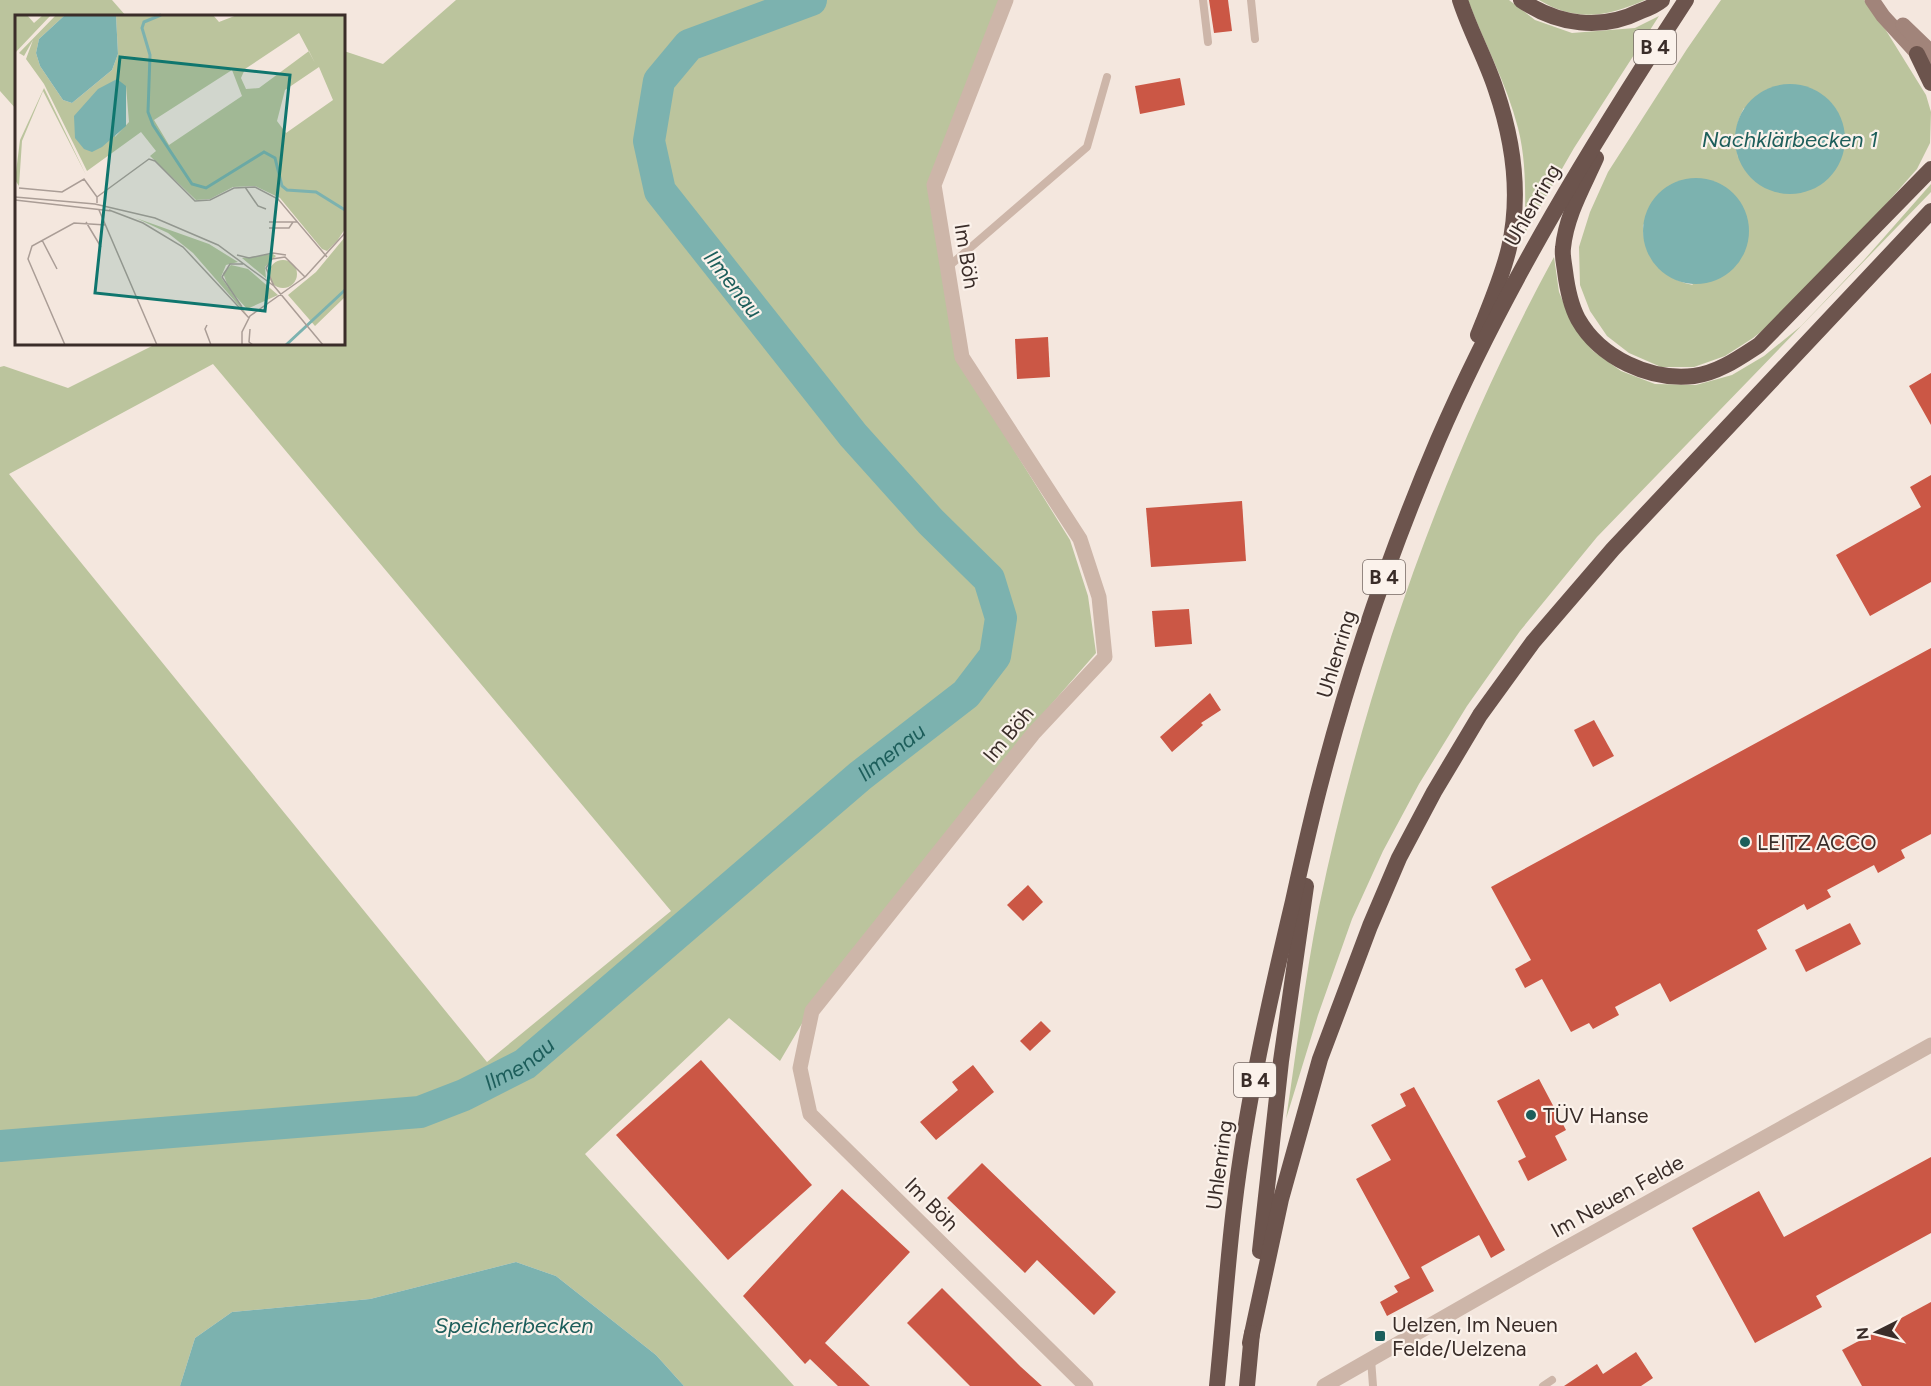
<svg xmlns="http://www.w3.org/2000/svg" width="1931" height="1386" viewBox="0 0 1931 1386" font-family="Figtree,sans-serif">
<rect width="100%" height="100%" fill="#f4e7de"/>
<!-- green -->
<g fill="#bbc49d" fill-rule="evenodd">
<polygon points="0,0 112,0 126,16 16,16 16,109 0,91"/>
<path d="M 456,0 L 999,0 L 928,188 L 958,360 L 1070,540 L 1088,596 L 1096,653 L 1028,731 L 821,991 L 780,1061 L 729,1018 L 585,1154 L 794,1386 L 684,1386 L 656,1355 L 556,1276 L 516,1262 L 370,1299 L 232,1312 L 195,1338 L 180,1386 L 0,1386 L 0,367 L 4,366 L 68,388 L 156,344 L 344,344 L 344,51 L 383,64 ZM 213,364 L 671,911 L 487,1062 L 9,474 Z"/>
<path d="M 1468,0 L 1509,0 L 1535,20 L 1572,33 L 1635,28 L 1659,16 L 1574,148 L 1525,233 C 1525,198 1527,163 1518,128 C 1507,84 1484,43 1468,0 Z"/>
<path d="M 1539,0 L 1645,0 C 1607,17 1576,22 1539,0 Z"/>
<path d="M 1721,0 L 1864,0 L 1882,24 L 1926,95 L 1931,112 L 1930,143 L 1917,169 L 1848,247 L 1786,312 L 1753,338 L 1725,356 L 1694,367 L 1661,367 L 1629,353 L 1607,336 L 1590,311 L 1580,285 L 1579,247 L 1590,212 L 1608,172 L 1687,49 ZM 1832,104 C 1843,120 1846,133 1843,152 L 1738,157 C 1734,139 1735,125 1744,108 ZM 1643,224 L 1693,285 C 1662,279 1642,256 1643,224 Z"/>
<path d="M 1931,184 L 1931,192 L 1597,537 L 1520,631 L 1467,706 L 1419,784 L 1383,851 L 1352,919 L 1318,1015 L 1286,1119 C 1297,1048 1305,977 1319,907 C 1366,681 1444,460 1554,257 L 1559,292 L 1572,323 L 1593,351 L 1621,371 L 1655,384 L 1696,385 L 1732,375 L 1764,356 L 1801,326 L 1864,260 Z"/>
</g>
<!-- water -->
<g fill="#7cb2af">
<circle cx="1790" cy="139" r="55"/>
<circle cx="1696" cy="231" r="53"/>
<polygon points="516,1262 556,1276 656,1355 684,1386 180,1386 195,1338 232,1312 370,1299"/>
</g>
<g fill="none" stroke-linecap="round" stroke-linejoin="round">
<!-- river -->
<path stroke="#7cb2af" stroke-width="32" id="s1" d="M 0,1146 L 420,1112 L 464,1095 L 525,1064 L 860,776 L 966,694 L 995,656 L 1001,618 L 989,579 L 931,522 L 853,435 L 660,191 L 649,141 L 659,81 L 689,45 L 811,0"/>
</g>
<!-- building -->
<g fill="#cb5745">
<polygon points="1209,0 1228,0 1232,31 1214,33"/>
<polygon points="1180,78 1185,105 1140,114 1135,86"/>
<polygon points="1048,337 1050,377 1017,379 1015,339"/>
<polygon points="1931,373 1931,425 1909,386"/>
<polygon points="1931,475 1931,582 1870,616 1836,555 1921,507 1910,487"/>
<polygon points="1242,501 1246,561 1151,567 1146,508"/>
<polygon points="1189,609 1192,644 1155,647 1152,611"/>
<polygon points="1931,648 1931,834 1901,850 1905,858 1878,873 1874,865 1827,890 1831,897 1807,910 1804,904 1757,930 1767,949 1670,1002 1660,983 1615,1007 1619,1015 1593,1029 1589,1023 1571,1032 1542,979 1525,988 1515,969 1531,960 1491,887"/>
<polygon points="1210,693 1221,710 1201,723 1203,725 1172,752 1160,737"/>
<polygon points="1594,720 1614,756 1593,767 1574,730"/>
<polygon points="1028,885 1043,902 1023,921 1007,905"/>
<polygon points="1850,923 1861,944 1806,972 1795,950"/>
<polygon points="1041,1021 1051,1031 1030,1051 1020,1041"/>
<polygon points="701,1060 812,1185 728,1260 616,1135"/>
<polygon points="973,1065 994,1092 936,1140 920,1122 958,1090 952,1082"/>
<polygon points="1539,1079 1566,1130 1555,1136 1567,1160 1528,1181 1518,1161 1526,1157 1497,1101"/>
<polygon points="1414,1087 1505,1250 1491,1258 1479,1235 1421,1267 1434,1291 1387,1316 1380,1302 1398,1292 1394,1286 1410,1278 1356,1179 1391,1160 1371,1125 1406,1106 1400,1094"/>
<polygon points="1931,1157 1931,1233 1816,1296 1822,1307 1755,1343 1692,1228 1759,1191 1784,1237"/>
<polygon points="982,1163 1116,1292 1094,1315 1037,1260 1025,1273 947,1198"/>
<polygon points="842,1189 910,1252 825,1343 870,1386 838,1386 810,1359 805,1364 743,1296"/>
<polygon points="942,1288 1021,1367 1042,1386 970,1386 907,1323"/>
<polygon points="1931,1302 1931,1386 1862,1386 1842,1350"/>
<polygon points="1636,1352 1653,1378 1641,1386 1564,1386 1597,1364 1603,1374"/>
</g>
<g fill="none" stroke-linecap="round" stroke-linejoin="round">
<!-- service -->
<g stroke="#cdb6a9" stroke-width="8">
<polyline points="1203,0 1208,42"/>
<polyline points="1251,0 1255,39"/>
<polyline points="948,267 1087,147 1107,77"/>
<polyline points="1371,1359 1373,1386"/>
<polyline points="1543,1386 1552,1380"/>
</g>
<!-- minor -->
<g stroke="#cdb6a9" stroke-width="15">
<polyline points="1006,0 934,185 962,357 1080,539 1099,597 1105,657 1033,734 812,1011 800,1068 810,1114 1086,1386"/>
<polyline points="1324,1386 1548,1258 1931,1045"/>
</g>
<!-- secondary -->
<g stroke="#a1847a" stroke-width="15">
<polyline points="1872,0 1883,16 1925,62"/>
<polyline points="1903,25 1931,52"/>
</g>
<!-- trunk -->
<g stroke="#6c544d" stroke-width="16">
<path d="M 1460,0 C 1470,31 1486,59 1496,90 C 1513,140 1521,196 1509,248 C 1502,278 1489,307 1478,335"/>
<path d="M 1521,0 C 1558,25 1601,31 1641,11 C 1649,8 1656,5 1662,0"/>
<polyline points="1917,54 1931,83"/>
<path d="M 1596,158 C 1583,187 1566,216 1563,248 C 1562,255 1564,263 1565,271 C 1567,287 1570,304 1578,319 C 1600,358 1650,381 1694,376 C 1718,373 1739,358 1759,345 L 1931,169"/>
<polyline points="1260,1251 1281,1061 1306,886"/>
<polyline points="1250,1343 1281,1199 1320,1059 1370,926 1399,858 1434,792 1480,715 1533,642 1613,549 1931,211"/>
<path d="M 1217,1386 C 1223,1327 1227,1267 1234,1208 C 1246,1105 1269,1002 1293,901 C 1302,860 1311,819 1322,778 C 1352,663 1391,550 1438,440 C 1505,285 1594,141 1686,0"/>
<polyline points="1247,1386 1252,1333"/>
</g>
</g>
<!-- markers -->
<g fill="#1d5e5b" stroke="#fbf2eb" stroke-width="2">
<circle cx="1745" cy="842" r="6"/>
<circle cx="1531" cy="1115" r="6"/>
<rect x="1374" y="1330" width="12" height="12" rx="3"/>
</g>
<g text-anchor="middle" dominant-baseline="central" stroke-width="4.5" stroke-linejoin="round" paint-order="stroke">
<!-- shield labels -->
<g fill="#fbf2eb" stroke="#746863" stroke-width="1.5">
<rect x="1634" y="30" width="42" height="34" rx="4.5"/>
<rect x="1363" y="560" width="42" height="34" rx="4.5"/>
<rect x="1234" y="1063" width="42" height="34" rx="4.5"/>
</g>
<g font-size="20" font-weight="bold" fill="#3a2d29">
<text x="1655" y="47">B 4</text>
<text x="1384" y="577">B 4</text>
<text x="1255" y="1080">B 4</text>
</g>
<!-- street labels -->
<g font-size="21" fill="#3a2d29" stroke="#fbf2eb">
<text transform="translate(1532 205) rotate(-60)">Uhlenring</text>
<text transform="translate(967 256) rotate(81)">Im Böh</text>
<text transform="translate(1336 654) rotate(-73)">Uhlenring</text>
<text transform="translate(1008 734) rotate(-50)">Im Böh</text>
<text transform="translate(1219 1165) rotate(-82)">Uhlenring</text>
<text transform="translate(1617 1196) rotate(-29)">Im Neuen Felde</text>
<text transform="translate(932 1204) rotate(45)">Im Böh</text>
</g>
<!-- poi labels -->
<g font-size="21" fill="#3a2d29" stroke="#fbf2eb" text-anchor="start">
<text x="1757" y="842">LEITZ ACCO</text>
<text x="1543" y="1115">TÜV Hanse</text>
<text x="1392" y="1324">Uelzen, Im Neuen<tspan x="1392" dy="24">Felde/Uelzena</tspan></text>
</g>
<!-- water labels -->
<g font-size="22" font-style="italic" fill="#1d5e5b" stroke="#fbf2eb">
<text x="1790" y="139">Nachklärbecken 1</text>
<text transform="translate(733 284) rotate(52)">Ilmenau</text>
<text stroke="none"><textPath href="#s1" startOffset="1018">Ilmenau</textPath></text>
<text stroke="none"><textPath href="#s1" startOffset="532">Ilmenau</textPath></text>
<text x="514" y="1325">Speicherbecken</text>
</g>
</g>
<!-- overview -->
<g transform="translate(15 15)">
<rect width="330" height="330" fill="#f4e7de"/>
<path d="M 0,0 L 12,0 L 19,8 L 28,0 L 36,0 L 0,38 ZM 41,0 L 50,0 L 24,24 L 21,38 L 25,51 L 48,85 L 57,88 L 97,55 L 103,39 L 101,0 L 198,0 L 204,7 L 222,0 L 330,0 L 330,214 L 322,226 L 312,236 L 307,234 L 265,183 L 240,171 L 218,172 L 195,184 L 181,185 L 135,141 L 141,136 L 126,117 L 72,156 L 29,69 L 11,44 L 18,25 L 9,41 L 4,38 ZM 284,18 L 300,48 L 294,36 L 244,73 L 231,74 L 226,63 L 230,54 ZM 304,52 L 318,85 L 271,118 L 262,106 L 270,75 ZM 217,55 L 227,81 L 154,130 L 139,105 ZM 111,71 L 114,107 L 100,122 ZM 29,73 L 71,160 L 28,76 L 7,126 L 4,171 L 0,165 L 5,125 ZM 121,203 L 194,229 L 223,247 L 211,250 L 206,262 L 232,300 L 178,238 L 153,218 ZM 330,222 L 330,282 L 300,311 L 273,280 L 301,257 ZM 258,239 L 261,241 L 250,252 L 251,263 L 227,243 ZM254 259a14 14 0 1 1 28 0a14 14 0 1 1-28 0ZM 216,250 L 233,254 L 263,280 L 232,294 L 214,274 L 208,258 Z" fill="#bbc49d" fill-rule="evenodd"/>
<path d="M 50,0 L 101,0 L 103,39 L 97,55 L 57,88 L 48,85 L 25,51 L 21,38 L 24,24 ZM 102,64 L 111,71 L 111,111 L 87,132 L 77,137 L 69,134 L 60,123 L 59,101 L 83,74 Z" fill="#7cb2af"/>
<path fill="none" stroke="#7cb2af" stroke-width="3" d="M 146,0 L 129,7 L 127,13 L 135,40 L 133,97 L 138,110 L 177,169 L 191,173 L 249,137 L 260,143 L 267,171 L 272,175 L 301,177 L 330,195M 271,330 L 330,275"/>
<path fill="none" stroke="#aa9d96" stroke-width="1.5" d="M 230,172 L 243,191 L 251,194M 4,173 L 47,177 L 69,164 L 82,182 L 82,188M 0,182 L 80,189 L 140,203 L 203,230 L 259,271M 82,182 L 134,144 L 140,146 L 180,186 L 195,185 L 219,173 L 240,172 L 263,184 L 312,242M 0,185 L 97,196M 84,195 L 142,330M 94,195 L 128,208 L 168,232 L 234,303M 71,207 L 86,232M 254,207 L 282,207M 254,213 L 274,213 L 278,207M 27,225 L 42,254M 222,240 L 234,243 L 258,238 L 271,240M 290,262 L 330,218M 290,262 L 270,242 L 257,244 L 251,253 L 259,271 L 308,330M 227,292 L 207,262 L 215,249 L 228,249M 192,310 L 190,314 L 196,330M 235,314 L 234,327 L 238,330M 50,330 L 13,244 L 17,231 L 59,208 L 91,210M 227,330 L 227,317 L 235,301 L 290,262"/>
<path fill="#0f766e" fill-opacity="0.15" stroke="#0f766e" stroke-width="3" d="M 105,42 L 275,60 L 250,296 L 80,278 Z"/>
<rect width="330" height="330" fill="none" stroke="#3a2d29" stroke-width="3"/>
</g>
<!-- north arrow -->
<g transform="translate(1877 1332) rotate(264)" stroke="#fbf2eb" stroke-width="4.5" paint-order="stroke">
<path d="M0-4.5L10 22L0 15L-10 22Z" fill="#3a2d29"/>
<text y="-9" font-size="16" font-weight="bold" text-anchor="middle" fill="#3a2d29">N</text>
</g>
</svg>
